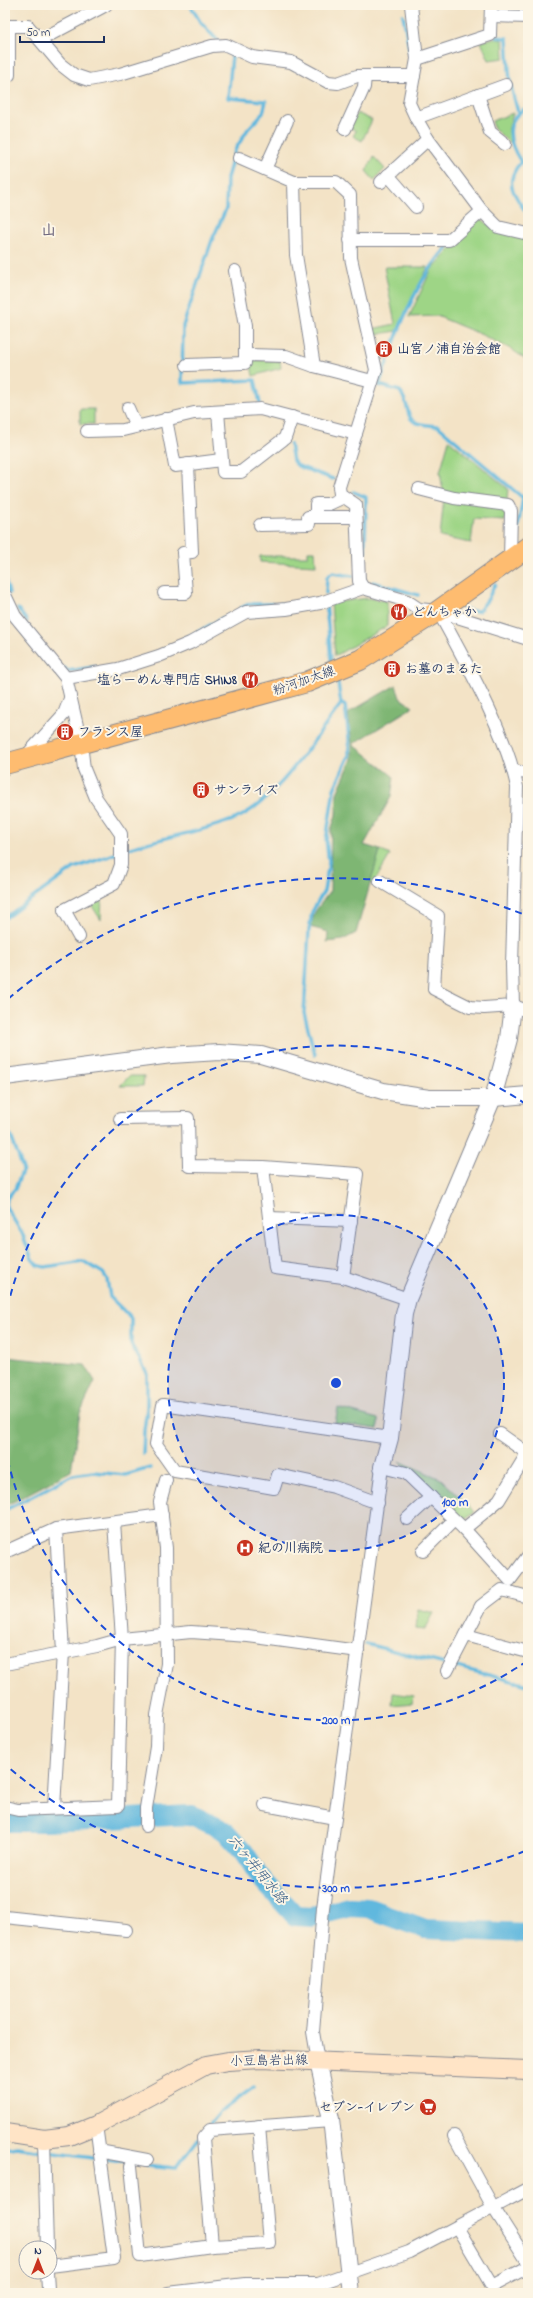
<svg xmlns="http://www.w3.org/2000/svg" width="533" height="2298" viewBox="0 0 533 2298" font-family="'Indie Flower','Klee One',sans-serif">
<rect width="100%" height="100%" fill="#fcf5e5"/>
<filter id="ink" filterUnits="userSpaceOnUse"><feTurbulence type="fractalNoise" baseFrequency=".025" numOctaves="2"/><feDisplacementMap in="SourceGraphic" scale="8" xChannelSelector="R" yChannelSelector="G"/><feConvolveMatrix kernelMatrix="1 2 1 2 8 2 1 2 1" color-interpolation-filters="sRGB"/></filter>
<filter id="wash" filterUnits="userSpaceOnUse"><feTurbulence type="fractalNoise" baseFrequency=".012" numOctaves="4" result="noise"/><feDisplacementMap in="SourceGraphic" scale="16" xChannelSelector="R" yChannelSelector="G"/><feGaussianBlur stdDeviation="0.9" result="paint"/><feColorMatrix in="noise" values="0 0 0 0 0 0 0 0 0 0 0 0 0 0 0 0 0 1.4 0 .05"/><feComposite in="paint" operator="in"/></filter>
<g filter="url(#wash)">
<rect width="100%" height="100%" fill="#f3e3c6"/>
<!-- green -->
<g fill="#9ed586" stroke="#5c8272">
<polygon points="493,38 503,40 504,58 489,60 481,42"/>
<polygon points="357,113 372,120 362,141 353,136 356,131 349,127"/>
<polygon points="513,113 509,128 510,144 494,128 492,121"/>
<polygon points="374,157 385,169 374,180 366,171"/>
<polygon points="480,218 496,230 528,237 528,361 511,349 480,334 437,316 409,317 431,270"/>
<polygon points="384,267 428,267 397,331 373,335 372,329 395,324"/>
<polygon points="250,360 280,361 281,368 253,376"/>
<rect x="80" y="409" width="14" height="15"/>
<polygon points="449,440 508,489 505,521 474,519 471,543 440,537 444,497 440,472"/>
<polygon points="308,551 315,551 316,565 260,562 260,556 308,556"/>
<polygon points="367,598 387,601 387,626 335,656 331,603"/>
<polygon points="380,850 390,855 373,884 370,882"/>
<polygon points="102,896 101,920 90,903"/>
<polygon points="129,1076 144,1076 143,1086 120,1086"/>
<polygon points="338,1408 378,1419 378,1429 335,1423"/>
<polygon points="399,1461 441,1479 475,1512 462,1520"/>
<polygon points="418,1609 434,1613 425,1630 416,1629"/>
<polygon points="393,1693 414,1696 413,1703 392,1705"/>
</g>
<!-- forest -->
<g fill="#7eb673" stroke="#4c7268">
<polygon points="396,685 400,698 413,707 353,744 394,777 391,797 364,845 380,850 356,933 343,940 327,942 328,932 310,927 315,912 330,891 331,830 336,815 337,793 352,759 352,744 348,713"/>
<polygon points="5,1357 85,1365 95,1381 80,1413 71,1471 5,1506"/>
</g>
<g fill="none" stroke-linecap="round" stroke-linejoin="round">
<!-- stream -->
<g stroke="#61b8de" stroke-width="3.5">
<polyline points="190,5 201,23 219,42"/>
<polyline points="498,14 498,5"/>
<polyline points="403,15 411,59"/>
<polyline points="496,32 496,37 507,38 510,83 518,112"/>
<polyline points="228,52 232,55 228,98 266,101 263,113 248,129 235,150 227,178 226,209 212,240 183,326 182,383 255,380 260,403"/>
<path d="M 528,107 C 503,120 508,142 521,162 C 502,184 515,195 528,215"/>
<path d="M 451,243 C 414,281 396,335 379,385 L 400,391 C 416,416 397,423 438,426 L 523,498"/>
<polyline points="290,444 293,461 298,466 333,479"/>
<polyline points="354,492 366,497 365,553"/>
<polyline points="516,537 523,498 528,490"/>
<polyline points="5,579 9,593"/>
<polyline points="373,582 418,595"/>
<polyline points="326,593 327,577 332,573 353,576"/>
<polyline points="326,604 331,660"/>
<polyline points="241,608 249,604 281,604"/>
<polyline points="463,608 471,611 479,611 488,599 495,584"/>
<polyline points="18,609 27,621"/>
<polyline points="183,640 223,618"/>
<polyline points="65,668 67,671 95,667"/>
<path d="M 124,850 C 160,837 200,833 235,819 C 276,802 314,739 341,704 L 338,683"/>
<polyline points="5,918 74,868 118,853"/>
<polyline points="315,1055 304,1013 309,930 312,912 324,891 329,862 326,840 334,789 349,756 349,739 345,705 341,704"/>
<polyline points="5,1130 11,1136 23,1169 15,1189 7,1198 6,1207 22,1233 32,1259 37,1265 45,1267 83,1261 103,1273 107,1279 110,1297 131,1318 131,1344 147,1373 147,1408 144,1430 143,1454"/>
<polyline points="5,1510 73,1475 93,1472 126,1475 150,1468"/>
<polyline points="366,1644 528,1685"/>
<polyline points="208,2127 221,2111 254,2087"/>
<polyline points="5,2149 17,2147 41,2151"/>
<polyline points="47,2152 130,2163"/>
<polyline points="146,2165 176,2168 199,2138"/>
</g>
<!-- river -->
<polyline stroke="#61b8de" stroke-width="20" points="5,1822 45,1822 192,1815 225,1831 244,1852 260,1877 295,1916 312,1917 350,1907 368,1908 425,1929 528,1933"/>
</g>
</g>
<g filter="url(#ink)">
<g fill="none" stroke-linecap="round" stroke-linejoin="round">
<defs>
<g id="minor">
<polyline points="411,5 417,59 409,103 416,118 428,139 482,211 498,227 528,234"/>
<polyline points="491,16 528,17"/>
<polyline points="5,26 28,26 60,64 74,75 89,80 120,74 212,46 226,45 252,57 291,62 328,82 338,83 357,76 414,76"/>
<polyline points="40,40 106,5"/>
<polyline points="417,59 490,35 491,5"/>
<polyline points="9,75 9,26"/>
<polyline points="478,95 490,132 505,144"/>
<polyline points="416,118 506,85"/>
<polyline points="345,129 364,87 365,76"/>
<polyline points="239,158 294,182 336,182 350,195 351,258 376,370 339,487 340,494 356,505 359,581 363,588"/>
<polyline points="265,169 287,121"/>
<polyline points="388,175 416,207"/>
<polyline points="294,182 296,255 314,366 372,381"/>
<polyline points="381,182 428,139"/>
<polyline points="350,240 449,240 482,211"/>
<polyline points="246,355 286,356 314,366"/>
<polyline points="187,365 245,363 245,326 235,271"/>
<polyline points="128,408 136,426"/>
<polyline points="218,412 223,472 241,472 285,438 292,417"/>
<polyline points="166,419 175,466 221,460"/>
<polyline points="87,431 123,430 194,413 260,409 356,434"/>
<polyline points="419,489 454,498 508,505 511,511 510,560"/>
<polyline points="316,517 316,504 329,504 344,497"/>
<polyline points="260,525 309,524 308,517 356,517"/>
<polyline points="164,593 186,593 183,553 192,552 188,464"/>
<polyline points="5,595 15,616 66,678 81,743 84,769 96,798 121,834 121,865 114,884 64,910 79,937"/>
<path d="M 438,611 C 465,661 506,732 517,787 L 512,965 L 513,1006"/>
<polyline points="66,678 118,669 159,656 190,643 246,612 286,609 320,603 363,588 407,601 419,609 438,611 528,639"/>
<polyline points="26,756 64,714 71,696"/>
<polyline points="513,771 528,773"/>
<polyline points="380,881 438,916 434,989 470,1007 484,1008 513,1006 528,1011"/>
<polyline points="120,1119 188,1118 189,1166 263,1167 357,1174 343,1277 275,1268 263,1167"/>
<polyline points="269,1218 351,1221"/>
<polyline points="343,1277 408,1299"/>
<polyline points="500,1434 527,1453"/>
<polyline points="378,1503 334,1487 278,1475 274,1488 175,1471 156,1444 163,1405 390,1438"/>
<polyline points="407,1519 431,1497"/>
<polyline points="464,1529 499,1500 528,1452"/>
<polyline points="423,1551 454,1520"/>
<polyline points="5,1552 56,1529"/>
<polyline points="466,1635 528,1652"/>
<polyline points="5,1664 97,1646 122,1639 191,1632 248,1636 358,1651"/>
<polyline points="447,1671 481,1606 502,1590 528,1597"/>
<polyline points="265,1805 335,1818"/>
<polyline points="5,1807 18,1810 118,1806 122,1639 114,1522"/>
<polyline points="54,1808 63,1652 56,1529 162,1515"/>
<polyline points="146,1826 146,1808 156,1747 157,1715 167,1664 166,1548 160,1502 166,1480"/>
<polyline points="5,1917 126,1930"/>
<polyline points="318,2061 313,2032 323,1908 382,1467 406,1473 464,1529 510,1580 528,1556"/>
<polyline points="454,2136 493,2207 528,2262"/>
<polyline points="44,2139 47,2248"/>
<polyline points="99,2151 147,2160"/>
<polyline points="131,2166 140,2256 212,2246 269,2243 259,2126"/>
<polyline points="457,2227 492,2286 528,2267"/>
<polyline points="212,2246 203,2138 210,2130 331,2121"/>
<polyline points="50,2266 114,2258 96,2125"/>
<polyline points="47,2272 48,2289"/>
<polyline points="168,2293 245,2284 318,2284 409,2252 528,2189"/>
</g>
<g id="tertiary">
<polyline points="5,1077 171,1055 219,1052 261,1055 383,1091 429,1098 493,1098 528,1095"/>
<polyline points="382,1467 390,1438 404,1314 408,1299 493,1098 509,1039 513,1006"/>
<polyline points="318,2061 331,2119 351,2293"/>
</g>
<polyline id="secondary" points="5,2133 44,2139 69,2136 96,2125 206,2065 228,2061 261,2059 528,2070"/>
<polyline id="primary" points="5,764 307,682 360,660 438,611 528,547"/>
</defs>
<!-- minor casing -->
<use href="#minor" stroke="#878992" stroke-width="14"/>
<!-- tertiary casing -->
<use href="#tertiary" stroke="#878992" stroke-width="18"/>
<!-- secondary casing -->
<use href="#secondary" stroke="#878992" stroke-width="20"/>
<!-- primary casing -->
<use href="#primary" stroke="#878992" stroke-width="22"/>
<!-- minor -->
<use href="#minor" stroke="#fff" stroke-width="12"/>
<!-- tertiary -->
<use href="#tertiary" stroke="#fff" stroke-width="16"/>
<!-- secondary -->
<use href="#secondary" stroke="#ffe4c6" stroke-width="18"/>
<!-- primary -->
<use href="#primary" stroke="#febc70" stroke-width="20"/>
</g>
</g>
<!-- distance rings -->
<circle cx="336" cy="1383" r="168" fill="#1d4ed8" fill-opacity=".12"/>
<g fill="none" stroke="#1d4ed8" stroke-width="2" stroke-dasharray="7 5">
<circle cx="336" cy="1383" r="168"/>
<path d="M527 1661A337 337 0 0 1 5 1447M5 1319A337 337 0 0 1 527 1105"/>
<path d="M525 1851A505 505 0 0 1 8 1767M8 999A505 505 0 0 1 525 915"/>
</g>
<!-- icons -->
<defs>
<symbol id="building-disc" viewBox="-11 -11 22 22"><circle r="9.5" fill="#c8321e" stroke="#fcf5e5"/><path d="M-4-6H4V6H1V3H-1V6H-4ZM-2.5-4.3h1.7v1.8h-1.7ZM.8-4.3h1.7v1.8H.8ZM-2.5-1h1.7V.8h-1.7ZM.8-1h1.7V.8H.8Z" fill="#fff"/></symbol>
<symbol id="restaurant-disc" viewBox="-11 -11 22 22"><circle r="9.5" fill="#c8321e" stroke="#fcf5e5"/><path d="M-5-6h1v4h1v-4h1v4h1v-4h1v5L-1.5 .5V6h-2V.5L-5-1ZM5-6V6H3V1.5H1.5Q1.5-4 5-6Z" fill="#fff"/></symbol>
<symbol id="hospital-disc" viewBox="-11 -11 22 22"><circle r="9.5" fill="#c8321e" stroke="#fcf5e5"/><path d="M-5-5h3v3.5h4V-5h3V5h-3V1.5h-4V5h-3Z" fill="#fff"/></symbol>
<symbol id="supermarket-disc" viewBox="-11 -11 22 22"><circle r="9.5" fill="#c8321e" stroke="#fcf5e5"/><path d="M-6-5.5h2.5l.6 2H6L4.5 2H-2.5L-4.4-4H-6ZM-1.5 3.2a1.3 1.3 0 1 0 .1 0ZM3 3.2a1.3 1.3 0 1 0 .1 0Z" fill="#fff"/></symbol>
</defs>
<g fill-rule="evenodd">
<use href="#building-disc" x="374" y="339" width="20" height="20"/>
<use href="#restaurant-disc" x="389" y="602" width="20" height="20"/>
<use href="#building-disc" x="382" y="659" width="20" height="20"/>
<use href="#restaurant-disc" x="240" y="670" width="20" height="20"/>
<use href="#building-disc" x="55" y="722" width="20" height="20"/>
<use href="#building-disc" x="191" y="780" width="20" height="20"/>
<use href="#hospital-disc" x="235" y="1538" width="20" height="20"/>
<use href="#supermarket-disc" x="418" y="2097" width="20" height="20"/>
</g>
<g text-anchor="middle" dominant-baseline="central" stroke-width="4" stroke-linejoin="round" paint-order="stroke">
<!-- poi labels -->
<g font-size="13" font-weight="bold" fill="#1b2f5e" stroke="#fcf5e5" text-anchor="start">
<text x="397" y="349">山宮ノ浦自治会館</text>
<text x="412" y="612">どんちゃか</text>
<text x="405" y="669">お墓のまるた</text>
<text x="237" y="680" text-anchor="end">塩らーめん専門店 SHIN8</text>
<text x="78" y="732">フランス屋</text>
<text x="214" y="790">サンライズ</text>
<text x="258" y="1548">紀の川病院</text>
<text x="415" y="2107" text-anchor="end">セブン-イレブン</text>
</g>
<!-- street labels -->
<g font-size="13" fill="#1b2f5e" stroke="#fcf5e5">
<text transform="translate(304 681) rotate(-19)">粉河加太線</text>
<text transform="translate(269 2061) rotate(-1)">小豆島岩出線</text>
</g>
<!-- water labels -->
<g font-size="14" font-style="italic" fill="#305884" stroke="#fcf5e5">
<text transform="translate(257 1870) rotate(51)">六ヶ井用水路</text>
</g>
<!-- quarter labels -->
<g font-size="15" font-weight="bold" fill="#635c76" stroke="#fcf5e5">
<text x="49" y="231">山</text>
</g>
</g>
<circle cx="336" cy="1383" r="6" fill="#1d4ed8" stroke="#fcf5e5" stroke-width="2"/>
<g font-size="12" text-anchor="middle" font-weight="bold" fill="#1d4ed8" stroke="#fcf5e5" stroke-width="4" stroke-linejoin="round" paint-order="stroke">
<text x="455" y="1506">100 m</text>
<text x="336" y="1724">200 m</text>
<text x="336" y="1892">300 m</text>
</g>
<!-- margin -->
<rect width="533" height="2298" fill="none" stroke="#fcf5e5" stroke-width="20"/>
<!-- north arrow -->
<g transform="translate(38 2260)"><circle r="19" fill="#fcf5e5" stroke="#a2a6af"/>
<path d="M0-3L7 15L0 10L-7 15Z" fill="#c8321e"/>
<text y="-6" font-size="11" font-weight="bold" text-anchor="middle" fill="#1b2f5e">N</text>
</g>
<!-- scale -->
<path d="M20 36v6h84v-6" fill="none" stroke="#1b2f5e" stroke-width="2"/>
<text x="26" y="36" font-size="12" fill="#1b2f5e" stroke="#fcf5e5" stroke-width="3" paint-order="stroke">50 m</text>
</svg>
